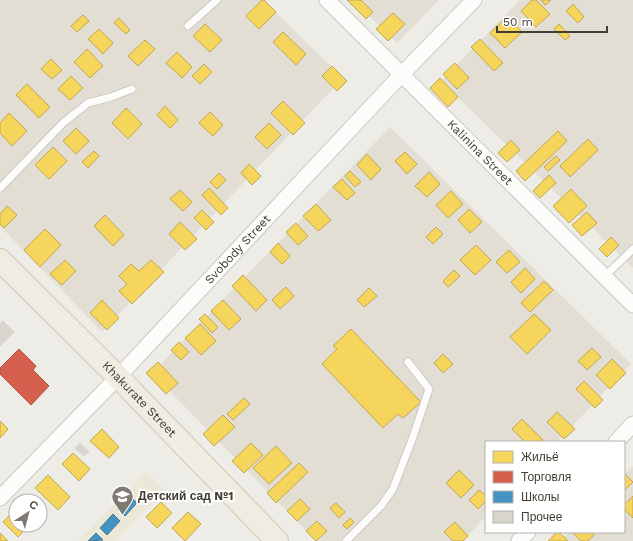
<svg xmlns="http://www.w3.org/2000/svg" width="633" height="541" viewBox="0 0 633 541" font-family="'Work Sans',sans-serif">
<rect width="100%" height="100%" fill="#eeece6"/>
<!-- residential -->
<g fill="#e2ded3">
<polygon points="0,0 263,0 343,78 102,332 0,226"/>
<polygon points="353,0 439,0 397,43"/>
<polygon points="520,0 633,0 633,268 441,81"/>
<polygon points="390,127 631,364 557,442 486,442 486,516 463,541 316,541 152,373"/>
<polygon points="633,466 633,541 560,541 569,532 624,532 624,475"/>
</g>
<!-- education -->
<polygon fill="#ece8d8" points="146,472 165,490 115,541 78,541"/>
<!-- homes -->
<g fill="#f6d55c" stroke="#c0a750">
<polygon points="262,0 264,0 276,12 259,29 246,16"/>
<polygon points="347,0 361,0 373,12 366,19"/>
<polygon points="532,0 536,0 550,14 536,27 521,11"/>
<polygon points="541,0 551,0 545,5"/>
<polygon points="573,4 584,17 578,23 566,11"/>
<polygon points="393,13 405,24 388,41 376,29"/>
<polygon points="83,15 89,21 77,32 71,26"/>
<polygon points="507,17 522,32 505,48 490,33"/>
<polygon points="119,18 130,30 126,34 114,23"/>
<polygon points="205,24 222,40 210,52 193,36"/>
<polygon points="559,24 570,36 565,40 554,29"/>
<polygon points="99,29 113,43 103,54 88,39"/>
<polygon points="283,32 306,54 296,65 273,42"/>
<polygon points="480,39 503,63 494,71 471,47"/>
<polygon points="145,40 155,49 138,66 128,56"/>
<polygon points="87,49 103,66 90,78 74,62"/>
<polygon points="177,52 192,67 182,78 166,63"/>
<polygon points="51,59 62,70 52,79 41,69"/>
<polygon points="455,63 469,78 457,89 443,74"/>
<polygon points="204,64 212,72 200,84 192,76"/>
<polygon points="332,66 347,81 337,91 322,76"/>
<polygon points="71,76 83,88 70,100 58,89"/>
<polygon points="440,78 458,97 448,107 430,88"/>
<polygon points="27,84 50,107 39,118 16,95"/>
<polygon points="283,101 305,123 293,135 271,113"/>
<polygon points="165,106 178,120 170,128 157,115"/>
<polygon points="126,108 142,124 128,139 112,123"/>
<polygon points="210,112 223,125 213,136 199,123"/>
<polygon points="9,113 27,131 12,146 0,133 0,123"/>
<polygon points="269,123 281,135 267,149 255,137"/>
<polygon points="76,128 89,141 76,154 63,141"/>
<polygon points="558,131 567,141 525,181 516,171"/>
<polygon points="588,139 598,150 570,177 560,166"/>
<polygon points="511,140 520,150 507,162 498,153"/>
<polygon points="53,147 67,161 49,179 35,165"/>
<polygon points="94,151 99,156 88,168 82,162"/>
<polygon points="405,152 417,164 407,174 395,161"/>
<polygon points="367,154 381,169 371,180 357,165"/>
<polygon points="556,156 560,160 548,171 544,167"/>
<polygon points="249,164 261,176 252,185 241,173"/>
<polygon points="350,171 361,182 355,187 345,176"/>
<polygon points="429,172 440,184 427,197 415,186"/>
<polygon points="219,173 226,180 217,189 210,182"/>
<polygon points="549,175 556,183 540,198 533,191"/>
<polygon points="342,179 355,193 347,200 333,187"/>
<polygon points="209,188 228,208 221,215 202,195"/>
<polygon points="571,189 587,206 569,223 553,206"/>
<polygon points="180,190 192,202 183,211 170,199"/>
<polygon points="451,191 463,204 448,218 436,205"/>
<polygon points="316,204 331,220 318,231 303,216"/>
<polygon points="7,206 17,215 4,228 0,224 0,214"/>
<polygon points="469,209 482,222 470,233 458,220"/>
<polygon points="202,210 214,222 206,230 194,218"/>
<polygon points="587,212 597,223 582,236 572,225"/>
<polygon points="105,215 124,235 113,246 94,226"/>
<polygon points="180,222 197,239 185,250 169,234"/>
<polygon points="296,223 308,236 298,245 286,232"/>
<polygon points="436,227 443,234 433,244 426,237"/>
<polygon points="45,229 61,245 40,267 24,250"/>
<polygon points="611,237 619,245 607,257 599,249"/>
<polygon points="278,243 290,256 282,264 270,252"/>
<polygon points="476,245 491,260 475,275 460,260"/>
<polygon points="509,250 520,262 507,273 496,262"/>
<polygon points="65,260 76,271 62,285 50,274"/>
<polygon points="151,260 164,272 132,304 119,291 127,284 119,276 131,264 139,271"/>
<polygon points="525,268 535,279 521,293 511,282"/>
<polygon points="454,270 460,276 448,287 443,281"/>
<polygon points="243,275 267,300 256,311 232,286"/>
<polygon points="544,281 553,290 530,312 521,303"/>
<polygon points="286,287 294,296 280,309 272,300"/>
<polygon points="369,288 377,296 364,307 357,300"/>
<polygon points="102,300 119,318 107,330 90,313"/>
<polygon points="223,300 241,319 229,330 211,311"/>
<polygon points="205,314 218,327 212,333 199,319"/>
<polygon points="534,314 551,330 527,354 510,337"/>
<polygon points="200,324 216,341 201,355 185,338"/>
<polygon points="351,329 421,402 403,418 398,414 383,428 322,364 337,349 333,346"/>
<polygon points="179,342 189,352 181,360 171,350"/>
<polygon points="592,348 601,357 587,370 578,361"/>
<polygon points="443,354 453,364 443,373 434,363"/>
<polygon points="612,359 626,373 610,389 596,375"/>
<polygon points="158,362 178,383 166,394 146,373"/>
<polygon points="584,381 603,400 595,408 576,389"/>
<polygon points="244,398 250,404 233,420 227,414"/>
<polygon points="557,412 575,429 564,439 547,422"/>
<polygon points="223,415 235,427 214,446 203,434"/>
<polygon points="522,419 545,442 525,442 512,429"/>
<polygon points="0,421 8,429 0,438"/>
<polygon points="102,429 119,447 109,458 90,441"/>
<polygon points="251,443 263,455 244,473 232,461"/>
<polygon points="276,446 292,463 269,484 253,468"/>
<polygon points="73,453 90,469 79,481 62,464"/>
<polygon points="299,463 308,472 276,503 267,493"/>
<polygon points="459,470 474,485 461,498 446,483"/>
<polygon points="624,473 633,482 624,491"/>
<polygon points="48,475 70,497 58,510 35,488"/>
<polygon points="479,490 486,496 486,501 478,509 469,500"/>
<polygon points="633,496 633,518 624,509 624,505"/>
<polygon points="300,499 310,509 297,521 287,511"/>
<polygon points="161,502 172,513 157,528 146,517"/>
<polygon points="336,503 345,512 339,518 330,508"/>
<polygon points="16,509 16,525 30,525 18,537 3,522"/>
<polygon points="188,512 201,524 185,541 172,528"/>
<polygon points="350,518 354,522 347,529 343,525"/>
<polygon points="317,521 327,531 316,541 306,531"/>
<polygon points="455,522 468,536 463,541 453,541 444,532"/>
<polygon points="557,532 559,532 568,541 548,541"/>
<polygon points="572,532 592,532 594,535 588,541 581,541"/>
<polygon points="0,533 8,541 0,541"/>
</g>
<!-- shops -->
<polygon fill="#d6604d" stroke="#aa5645" points="19,349 36,366 33,370 49,386 31,405 0,374 0,368"/>
<!-- schools -->
<g fill="#4393c3" stroke="#437998">
<polygon points="130,496 137,503 125,516 117,509"/>
<polygon points="113,514 120,521 107,535 100,528"/>
<polygon points="96,533 103,540 88,541"/>
</g>
<!-- building -->
<g fill="#d7d5ce" stroke="#d6d3cc">
<polygon points="3,321 14,332 0,346 0,324"/>
<polygon points="80,443 89,452 84,456 75,448"/>
</g>
<g fill="none" stroke-linecap="round" stroke-linejoin="round">
<defs>
<g id="lane">
<polyline points="188,26 217,0"/>
<polyline points="0,188 63,123 88,103 111,97 132,89"/>
<polyline points="604,277 633,249"/>
<polyline points="346,541 381,506 393,489 413,437 429,389 408,362"/>
</g>
<g id="street">
<path id="s1" d="M 327,0 L 633,305"/>
<polyline points="616,442 633,424"/>
<path id="s2" d="M 0,498 L 118,377 L 402,74 L 474,0"/>
<polyline points="519,541 528,532"/>
</g>
<g id="primary">
<path id="s3" d="M 0,260 L 118,377 L 277,541"/>
</g>
</defs>
<!-- lane casing -->
<use href="#lane" stroke="#cac8c2" stroke-width="9"/>
<!-- street casing -->
<use href="#street" stroke="#cac8c2" stroke-width="17"/>
<!-- primary casing -->
<use href="#primary" stroke="#d0c9b3" stroke-width="24"/>
<!-- lane -->
<use href="#lane" stroke="#fcfcfb" stroke-width="7"/>
<!-- street -->
<use href="#street" stroke="#fcfcfb" stroke-width="15"/>
<!-- primary -->
<use href="#primary" stroke="#efede2" stroke-width="22"/>
</g>
<!-- icons -->
<defs>
<symbol id="school-pin" viewBox="-11 -11 22 30"><path d="M0 17L-7.5 6A9.5 9.5 0 1 1 7.5 6Z" fill="#7e7a72" stroke="#fff"/><path d="M0-5L7-2L0 1L-7-2ZM-4 1L0 2.5L4 1V4Q0 6-4 4Z" fill="#fff"/></symbol>
</defs>
<g fill-rule="evenodd">
<use href="#school-pin" x="110" y="484" width="25" height="34"/>
</g>
<g text-anchor="middle" dominant-baseline="central" stroke-width="4" stroke-linejoin="round" paint-order="stroke">
<!-- street labels -->
<g font-size="12" fill="#423d33" stroke="#fff">
<text stroke="none"><textPath href="#s1" startOffset="216">Kalinina Street</textPath></text>
<text stroke="none"><textPath href="#s2" startOffset="344">Svobody Street</textPath></text>
<text stroke="none"><textPath href="#s3" startOffset="197">Khakurate Street</textPath></text>
</g>
<!-- poi labels -->
<g font-size="12" font-weight="bold" fill="#423d33" stroke="#fff" text-anchor="start">
<text x="138" y="496">Детский сад №1</text>
</g>
</g>
<!-- legend -->
<rect x="485" y="441" width="140" height="92" fill="#ffffff" stroke="#b3b1ad"/>
<rect x="493" y="451" width="20" height="12" fill="#f6d55c" stroke="#b3b1ad"/>
<text x="521" y="461" font-size="12" fill="#423d33">Жильё</text>
<rect x="493" y="471" width="20" height="12" fill="#d6604d" stroke="#b3b1ad"/>
<text x="521" y="481" font-size="12" fill="#423d33">Торговля</text>
<rect x="493" y="491" width="20" height="12" fill="#4393c3" stroke="#b3b1ad"/>
<text x="521" y="501" font-size="12" fill="#423d33">Школы</text>
<rect x="493" y="511" width="20" height="12" fill="#d7d5ce" stroke="#b3b1ad"/>
<text x="521" y="521" font-size="12" fill="#423d33">Прочее</text>
<!-- north arrow -->
<g transform="translate(28 513) rotate(36)"><circle r="19" fill="#ffffff" stroke="#b3b1ad"/>
<path d="M0-3L7 15L0 10L-7 15Z" fill="#7e7a72"/>
<text y="-6" font-size="11" font-weight="bold" text-anchor="middle" fill="#423d33">С</text>
</g>
<!-- scale -->
<path d="M497 26v6h110v-6" fill="none" stroke="#423d33" stroke-width="2"/>
<text x="503" y="26" font-size="12" fill="#423d33" stroke="#ffffff" stroke-width="3" paint-order="stroke">50 m</text>
</svg>
